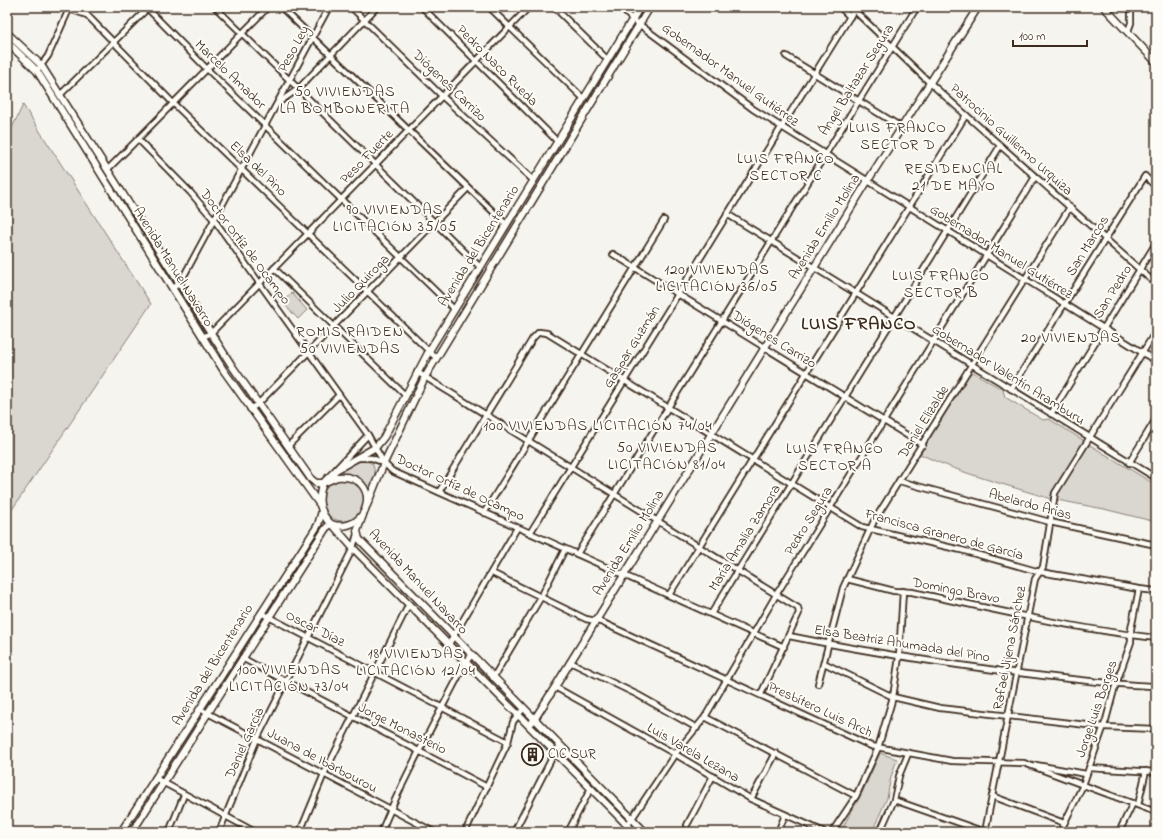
<svg xmlns="http://www.w3.org/2000/svg" width="1163" height="839" viewBox="0 0 1163 839" font-family="'Indie Flower',sans-serif">
<rect width="100%" height="100%" fill="#f5f4ee"/>
<filter id="ink" filterUnits="userSpaceOnUse"><feTurbulence type="fractalNoise" baseFrequency=".025" numOctaves="2"/><feDisplacementMap in="SourceGraphic" scale="8" xChannelSelector="R" yChannelSelector="G"/><feConvolveMatrix kernelMatrix="1 2 1 2 8 2 1 2 1" color-interpolation-filters="sRGB"/></filter>
<g filter="url(#ink)">
<!-- green -->
<g fill="#dad6d0" stroke="#8a8077">
<polygon points="23,105 151,304 7,517 7,138"/>
<polygon points="292,293 307,310 298,319 282,302"/>
<path d="M 973,372 L 1003,390 L 1005,397 L 1043,420 L 1049,419 L 1083,440 L 1083,443 L 1052,492 L 1051,499 C 1008,485 961,474 920,454 L 969,375 Z"/>
<polygon points="1090,445 1156,485 1156,522 1104,509 1057,500 1058,493 1087,447"/>
<path d="M 365,460 L 373,464 L 375,473 L 369,493 C 363,478 353,473 337,474 L 349,465 Z"/>
<circle cx="343" cy="500" r="21"/>
<polygon points="880,753 897,759 891,777 887,798 872,832 840,832 862,793"/>
</g>
<g fill="none" stroke-linecap="round" stroke-linejoin="round">
<defs>
<g id="street">
<polyline points="146,7 207,69 454,309"/>
<polyline points="215,7 480,267"/>
<polyline points="281,7 506,224"/>
<polyline points="351,7 442,96 533,180"/>
<polyline points="422,7 557,141"/>
<polyline points="489,7 583,98"/>
<polyline points="554,7 607,59"/>
<polyline points="620,7 632,19 753,109 1156,361"/>
<polyline points="840,7 850,17"/>
<polyline points="69,9 87,15 174,104 436,358"/>
<polyline points="1128,31 1131,23 1131,7"/>
<polyline points="786,56 901,127"/>
<polyline points="39,68 48,56 70,7"/>
<polyline points="60,95 149,7"/>
<polyline points="278,103 298,89 377,7"/>
<polyline points="138,139 268,7"/>
<polyline points="108,169 138,139 190,192 215,221 368,435 384,463 392,471 784,647"/>
<polyline points="727,214 1156,478"/>
<polyline points="613,254 923,445"/>
<polyline points="274,268 405,395"/>
<polyline points="173,288 180,283 329,7"/>
<polyline points="203,337 211,333 529,7"/>
<polyline points="417,372 798,608 799,613 761,694"/>
<polyline points="1011,389 1145,176 1156,187"/>
<polyline points="250,409 258,404 468,188"/>
<polyline points="1051,414 1156,243"/>
<polyline points="288,446 339,395"/>
<polyline points="358,458 372,458 384,463"/>
<polyline points="1129,463 1156,419"/>
<polyline points="336,469 368,435"/>
<polyline points="899,481 1050,522 1156,545"/>
<polyline points="439,492 533,338 539,332 547,333 862,527 961,550 1040,572 1139,589 1156,591"/>
<polyline points="484,513 664,220"/>
<polyline points="530,533 854,10 929,82 1156,284"/>
<polyline points="577,554 917,7"/>
<polyline points="492,573 586,619 601,622 871,746 952,761 1024,763 1156,812"/>
<path d="M 847,579 L 894,591 L 912,592 C 993,609 1074,629 1156,638"/>
<polyline points="669,595 966,115"/>
<polyline points="261,613 508,742"/>
<polyline points="711,614 1000,146"/>
<path d="M 789,636 C 873,653 958,666 1044,676 C 1081,680 1118,685 1156,686"/>
<polyline points="449,644 517,528"/>
<polyline points="242,658 487,787"/>
<polyline points="570,662 638,695 697,728"/>
<polyline points="824,663 893,697 940,708 1104,727 1156,729"/>
<polyline points="493,678 541,597 565,549"/>
<polyline points="818,684 843,588 874,521 1070,207"/>
<polyline points="555,687 675,754 751,799 824,832"/>
<polyline points="200,709 434,832"/>
<polyline points="705,717 856,796"/>
<polyline points="1036,765 1086,774"/>
<polyline points="1089,768 1156,772"/>
<polyline points="155,778 255,832"/>
<polyline points="992,796 1064,823"/>
<polyline points="751,799 776,753"/>
<polyline points="894,800 985,832"/>
<polyline points="1138,805 1146,771"/>
<polyline points="687,825 713,776"/>
<polyline points="169,832 184,795"/>
<polyline points="219,832 257,739 353,548 357,534"/>
<polyline points="300,832 324,774 409,604"/>
<path d="M 381,832 C 405,774 437,718 466,662 L 471,656"/>
<polyline points="465,832 508,742 513,722 523,709"/>
<polyline points="514,832 555,752 560,746"/>
<polyline points="568,832 591,788"/>
<polyline points="623,832 675,754 705,717 776,595 1035,177"/>
<polyline points="778,832 785,815"/>
<polyline points="832,832 856,796 878,748 893,697 899,657 903,591"/>
<polyline points="880,832 894,800 899,776 908,754"/>
<polyline points="985,832 1035,579 1043,567 1055,493 1156,331"/>
<polyline points="1060,832 1083,785 1106,720 1114,690 1131,642 1131,629 1139,589"/>
<polyline points="1119,832 1133,803"/>
</g>
<g id="secondary">
<polyline points="1104,7 1156,62"/>
<polyline points="7,33 41,65 232,366 311,479 316,483 323,483"/>
<polyline points="7,42 37,71 224,371 320,505"/>
<path d="M 337,477 C 384,473 371,537 331,524 C 319,513 317,498 323,483 Z"/>
<polyline points="325,481 336,470 376,447 384,437 429,351 640,7"/>
<polyline points="367,505 384,463 425,377 650,7"/>
<polyline points="363,515 357,531 359,539 645,832"/>
<polyline points="333,525 353,548 634,832"/>
<polyline points="529,725 534,720 555,687 867,182 978,7"/>
<polyline points="121,832 318,525 322,511"/>
<polyline points="132,832 326,528 331,524"/>
</g>
</defs>
<!-- street casing -->
<use href="#street" stroke="#3b2a1e" stroke-width="8"/>
<!-- secondary casing -->
<use href="#secondary" stroke="#3b2a1e" stroke-width="9"/>
<!-- street -->
<use href="#street" stroke="#fdfcf7" stroke-width="4.5"/>
<!-- secondary -->
<use href="#secondary" stroke="#fdfcf7" stroke-width="6"/>
</g>
</g>
<!-- icons -->
<defs>
<symbol id="building-ring" viewBox="-11 -11 22 22"><circle r="9.5" fill="#fdfcf7" stroke="#3b2a1e" stroke-width="1.5"/><path d="M-4-6H4V6H1V3H-1V6H-4ZM-2.5-4.3h1.7v1.8h-1.7ZM.8-4.3h1.7v1.8H.8ZM-2.5-1h1.7V.8h-1.7ZM.8-1h1.7V.8H.8Z" fill="#3b2a1e"/></symbol>
</defs>
<g fill-rule="evenodd">
<use href="#building-ring" x="520" y="742" width="25" height="25"/>
</g>
<g text-anchor="middle" dominant-baseline="central" stroke-width="4" stroke-linejoin="round" paint-order="stroke">
<!-- street labels -->
<g font-size="14" fill="#3b2a1e" stroke="#fdfcf7">
<text transform="translate(294 49) rotate(-62)">Peso Ley</text>
<text transform="translate(497 66) rotate(45)">Pedro Naco Rueda</text>
<text transform="translate(230 75) rotate(44)">Marcelo Amador</text>
<text transform="translate(730 75) rotate(36)">Gobernador Manuel Gutiérrez</text>
<text transform="translate(857 80) rotate(-58)">Ángel Baltazar Segura</text>
<text transform="translate(449 86) rotate(44)">Diógenes Carrizo</text>
<text transform="translate(1011 140) rotate(42)">Patrocinio Guillermo Urquiza</text>
<text transform="translate(367 157) rotate(-46)">Peso Fuerte</text>
<text transform="translate(258 169) rotate(44)">Elsa del Pino</text>
<text transform="translate(825 227) rotate(-58)">Avenida Emilio Molina</text>
<text transform="translate(479 246) rotate(-58)">Avenida del Bicentenario</text>
<text transform="translate(1088 246) rotate(-58)">San Marcos</text>
<text transform="translate(245 247) rotate(53)">Doctor Ortíz de Ocampo</text>
<text transform="translate(1001 252) rotate(32)">Gobernador Manuel Gutiérrez</text>
<text transform="translate(173 267) rotate(58)">Avenida Manuel Navarro</text>
<text transform="translate(361 284) rotate(-46)">Julio Quiroga</text>
<text transform="translate(1113 292) rotate(-58)">San Pedro</text>
<text transform="translate(774 340) rotate(32)">Diógenes Carrizo</text>
<text transform="translate(632 347) rotate(-58)">Gaspar Guzmán</text>
<text transform="translate(1008 375) rotate(32)">Gobernador Valentín Aramburu</text>
<text transform="translate(924 422) rotate(-58)">Daniel Elizalde</text>
<text transform="translate(460 488) rotate(25)">Doctor Ortíz de Ocampo</text>
<text transform="translate(1030 505) rotate(15)">Abelardo Arias</text>
<text transform="translate(809 521) rotate(-58)">Pedro Segura</text>
<text transform="translate(944 535) rotate(15)">Francisca Granero de García</text>
<text transform="translate(745 538) rotate(-58)">María Amalia Zamora</text>
<text transform="translate(629 543) rotate(-58)">Avenida Emilio Molina</text>
<text transform="translate(418 582) rotate(47)">Avenida Manuel Navarro</text>
<text transform="translate(956 591) rotate(11)">Domingo Bravo</text>
<text transform="translate(315 629) rotate(27)">Oscar Díaz</text>
<text transform="translate(902 644) rotate(9)">Elsa Beatriz Ahumada del Pino</text>
<text transform="translate(1010 648) rotate(-79)">Rafael Jijena Sánchez</text>
<text transform="translate(213 665) rotate(-58)">Avenida del Bicentenario</text>
<text transform="translate(1097 709) rotate(-71)">Jorge Luis Borges</text>
<text transform="translate(820 710) rotate(25)">Presbítero Luis Arch</text>
<text transform="translate(402 729) rotate(27)">Jorge Monasterio</text>
<text transform="translate(245 743) rotate(-66)">Daniel García</text>
<text transform="translate(693 753) rotate(30)">Luis Varela Lezana</text>
<text transform="translate(322 761) rotate(28)">Juana de Ibarbourou</text>
</g>
<!-- poi labels -->
<g font-size="14" fill="#3b2a1e" stroke="#fdfcf7" text-anchor="start">
<text x="548" y="754">CIC SUR</text>
</g>
<!-- neighbourhood labels -->
<g font-size="15" letter-spacing="1" fill="#3b2a1e" stroke="#fdfcf7">
<text x="345" y="92">50 VIVIENDAS<tspan x="345" dy="17">LA BOMBONERITA</tspan></text>
<text x="898" y="128">LUIS FRANCO<tspan x="898" dy="17">SECTOR D</tspan></text>
<text x="786" y="159">LUIS FRANCO<tspan x="786" dy="17">SECTOR C</tspan></text>
<text x="954" y="169">RESIDENCIAL<tspan x="954" dy="17">21 DE MAYO</tspan></text>
<text x="395" y="210">90 VIVIENDAS<tspan x="395" dy="17">LICITACIÓN 35/05</tspan></text>
<text x="717" y="270">120 VIVIENDAS<tspan x="717" dy="17">LICITACIÓN 36/05</tspan></text>
<text x="941" y="276">LUIS FRANCO<tspan x="941" dy="17">SECTOR B</tspan></text>
<text x="350" y="332">ROMIS RAIDEN<tspan x="350" dy="17">50 VIVIENDAS</tspan></text>
<text x="1071" y="338">20 VIVIENDAS</text>
<text x="598" y="426">100 VIVIENDAS LICITACIÓN 74/04</text>
<text x="667" y="448">50 VIVIENDAS<tspan x="667" dy="17">LICITACIÓN 81/04</tspan></text>
<text x="835" y="449">LUIS FRANCO<tspan x="835" dy="17">SECTOR A</tspan></text>
<text x="416" y="654">18 VIVIENDAS<tspan x="416" dy="17">LICITACIÓN 12/04</tspan></text>
<text x="289" y="670">100 VIVIENDAS<tspan x="289" dy="17">LICITACIÓN 73/04</tspan></text>
</g>
<!-- district labels -->
<g font-size="18" font-weight="bold" letter-spacing="1" fill="#3b2a1e" stroke="#fdfcf7">
<text x="859" y="325">LUIS FRANCO</text>
</g>
</g>
<!-- margin -->
<rect width="1163" height="839" fill="none" stroke="#fdfcf7" stroke-width="24"/>
<rect x="12" y="12" width="1139" height="815" fill="none" stroke="#3b2a1e" stroke-width="1.5" filter="url(#ink)"/>
<!-- scale -->
<path d="M1013 40v6h74v-6" fill="none" stroke="#3b2a1e" stroke-width="2"/>
<text x="1019" y="40" font-size="12" fill="#3b2a1e" stroke="#fdfcf7" stroke-width="3" paint-order="stroke">100 m</text>
</svg>
